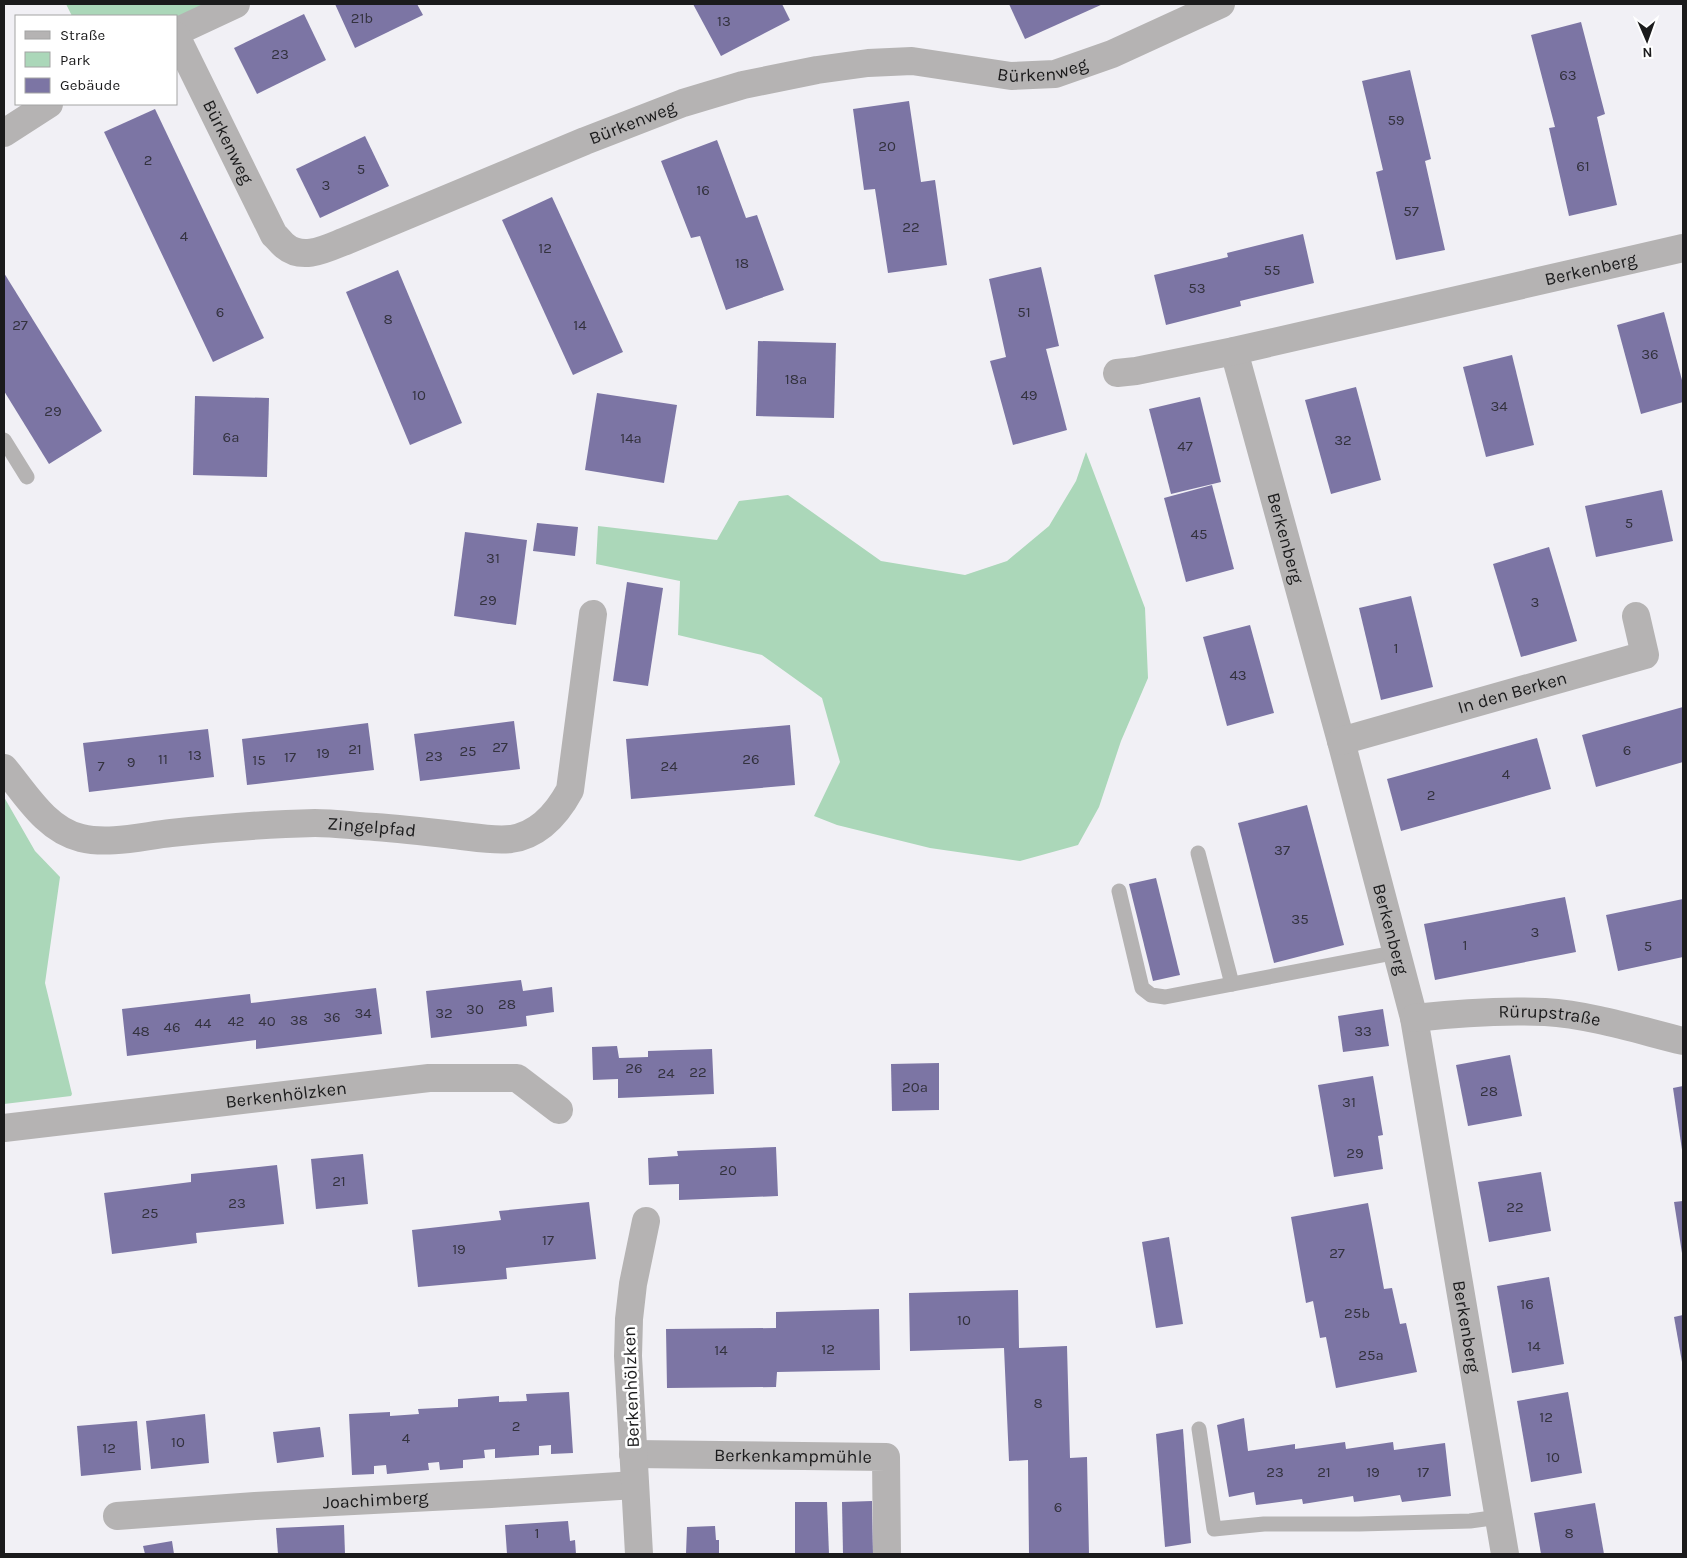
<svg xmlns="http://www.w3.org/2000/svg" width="1687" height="1558" viewBox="0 0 1687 1558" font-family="Karla,sans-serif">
<rect width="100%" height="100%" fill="#f1f0f5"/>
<!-- green -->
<g fill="#abd7b9">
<polygon points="66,4 223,4 176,25 176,16 72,16"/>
<polygon points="1086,452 1145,608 1148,678 1121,741 1099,807 1078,845 1020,861 930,848 837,825 814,816 840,762 822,698 762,655 678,635 680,581 596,564 598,526 717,540 739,501 788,495 881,561 965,575 1007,561 1049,526 1076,481"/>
<polygon points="4,797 35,851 60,877 45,983 72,1094 71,1096 4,1104"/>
</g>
<!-- building -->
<g fill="#7c75a4">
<polygon points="335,4 417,4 423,15 355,48"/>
<polygon points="693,4 782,4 790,20 721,56"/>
<polygon points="1009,4 1103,4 1025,39"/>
<polygon points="304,14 326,60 257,94 234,48"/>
<polygon points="1581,22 1605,114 1597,117 1617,205 1569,216 1549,128 1555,127 1531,35"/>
<polygon points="1410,70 1431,159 1425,161 1445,250 1396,260 1376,172 1383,170 1362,81"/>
<polygon points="909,101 921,182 935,180 947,265 888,273 875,189 864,190 853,109"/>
<polygon points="155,109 264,338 213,362 104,132"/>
<polygon points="365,136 389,186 320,218 296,169"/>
<polygon points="717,140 746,218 757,215 784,290 726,310 700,236 691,238 661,161"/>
<polygon points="552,197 623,352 573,375 502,220"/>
<polygon points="1303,234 1314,283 1240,301 1241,306 1166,325 1154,275 1228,257 1227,253"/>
<polygon points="1041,267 1059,346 1046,349 1067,430 1013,445 990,361 1006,357 989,279"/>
<polygon points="398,270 462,423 410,445 346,292"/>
<polygon points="4,273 102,431 49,464 4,391"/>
<polygon points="1664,312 1683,384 1683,402 1641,414 1617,325"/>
<polygon points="758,341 836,343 834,418 756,416"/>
<polygon points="1512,355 1534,445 1486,457 1463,367"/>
<polygon points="1356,387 1381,480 1331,494 1305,400"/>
<polygon points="597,393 677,405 664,483 585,470"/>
<polygon points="195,396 269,398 267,477 193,475"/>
<polygon points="1200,397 1221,482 1171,494 1149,409"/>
<polygon points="1212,485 1234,569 1186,582 1164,498"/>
<polygon points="1662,490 1673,541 1596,557 1585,506"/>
<polygon points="537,523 578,527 575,556 533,551"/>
<polygon points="465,532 527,540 516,625 454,616"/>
<polygon points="1549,547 1577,641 1521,657 1493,564"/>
<polygon points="627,582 663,588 648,686 613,681"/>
<polygon points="1411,596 1433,687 1381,700 1359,608"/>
<polygon points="1250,625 1274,713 1227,726 1203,637"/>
<polygon points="1683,707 1683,762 1596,787 1582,735"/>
<polygon points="514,721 520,769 420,781 414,734"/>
<polygon points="368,723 374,770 247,785 242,739"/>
<polygon points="790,725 795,785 631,799 626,739"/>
<polygon points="208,729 214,777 89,792 83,743"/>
<polygon points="1537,738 1551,789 1401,831 1387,779"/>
<polygon points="1307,805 1344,945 1274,963 1238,823"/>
<polygon points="1156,878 1180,975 1153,981 1129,884"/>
<polygon points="1565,897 1576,952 1435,980 1424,924"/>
<polygon points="1683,899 1683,957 1618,971 1606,915"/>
<polygon points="521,980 523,991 552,987 554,1012 526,1016 527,1026 431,1038 426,991"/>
<polygon points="376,988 382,1034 256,1049 256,1040 127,1056 122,1009 250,994 251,1003"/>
<polygon points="1383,1009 1389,1046 1343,1052 1338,1016"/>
<polygon points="617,1046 619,1058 648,1057 648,1051 712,1049 714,1094 618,1098 618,1079 593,1080 592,1047"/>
<polygon points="1510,1055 1522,1116 1468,1126 1456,1065"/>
<polygon points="939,1063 939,1110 892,1111 891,1064"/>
<polygon points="1373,1076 1383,1135 1378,1136 1383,1169 1334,1177 1318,1085"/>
<polygon points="1683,1086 1683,1150 1682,1150 1673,1088"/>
<polygon points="776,1147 778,1196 679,1200 679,1184 649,1185 648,1158 678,1156 677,1151"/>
<polygon points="363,1154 368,1204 316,1209 311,1159"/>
<polygon points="277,1165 284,1224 196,1233 197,1243 112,1254 104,1193 191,1182 191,1174"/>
<polygon points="1541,1172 1551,1231 1489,1242 1478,1182"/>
<polygon points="1683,1201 1683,1253 1682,1253 1674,1202"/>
<polygon points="589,1202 596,1259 506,1268 507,1279 418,1287 412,1230 501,1220 499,1211"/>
<polygon points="1368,1203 1384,1289 1392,1288 1400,1324 1406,1323 1417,1372 1336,1388 1326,1337 1320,1338 1313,1301 1306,1303 1291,1217"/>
<polygon points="1169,1237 1183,1324 1156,1328 1142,1242"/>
<polygon points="1549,1277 1564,1364 1512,1373 1497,1286"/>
<polygon points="1018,1290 1019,1348 1067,1346 1070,1458 1087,1457 1089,1554 1029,1554 1028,1460 1009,1461 1004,1348 910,1351 909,1293"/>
<polygon points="879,1309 880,1370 777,1372 776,1387 667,1388 666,1329 776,1328 776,1312"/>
<polygon points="1683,1315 1683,1361 1682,1362 1674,1317"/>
<polygon points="569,1392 573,1453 551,1454 551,1445 539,1446 539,1455 495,1458 495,1449 484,1450 485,1458 463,1460 463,1468 440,1470 439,1462 428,1463 429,1470 387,1474 386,1465 374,1466 374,1474 352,1475 349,1414 390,1412 390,1416 419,1414 418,1409 458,1407 458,1399 499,1396 499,1402 527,1401 526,1394"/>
<polygon points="1568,1392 1582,1473 1531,1482 1517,1401"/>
<polygon points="205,1414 209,1463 151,1469 146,1421"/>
<polygon points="1244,1418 1248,1451 1295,1444 1295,1449 1345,1442 1346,1449 1393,1442 1394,1450 1445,1443 1451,1496 1402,1502 1400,1495 1354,1502 1353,1496 1303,1504 1302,1499 1256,1505 1254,1492 1229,1497 1217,1425"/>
<polygon points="137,1421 141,1470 81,1476 77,1426"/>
<polygon points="320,1427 324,1457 277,1463 273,1432"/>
<polygon points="1183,1429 1191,1543 1165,1547 1156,1434"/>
<polygon points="872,1501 873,1554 843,1554 842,1502"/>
<polygon points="795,1502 827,1502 829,1554 795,1554"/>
<polygon points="1595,1503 1604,1554 1541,1554 1534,1513"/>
<polygon points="568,1521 570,1541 575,1540 576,1554 507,1554 505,1525"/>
<polygon points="344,1525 345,1554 278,1554 276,1528"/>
<polygon points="715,1526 716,1540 719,1540 719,1554 686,1554 687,1527"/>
<polygon points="172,1541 174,1554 145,1554 143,1546"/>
</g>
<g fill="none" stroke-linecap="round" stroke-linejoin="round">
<!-- service -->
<g stroke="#b5b3b3" stroke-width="15">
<polyline points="4,440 27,477"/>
<polyline points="1198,853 1232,984"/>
<polyline points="1119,891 1142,988 1151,995 1165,997 1398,952"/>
<polyline points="1199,1429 1214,1529 1264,1524 1359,1524 1470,1521 1499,1517"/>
</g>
<!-- minor -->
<g stroke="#b5b3b3" stroke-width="28">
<polyline points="176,32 236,4"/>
<path id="s1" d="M 176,36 L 274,235 C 278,238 281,243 285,246 C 304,262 329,247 348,240 L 585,141 L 683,103 L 743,85 L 817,70 L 868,63 L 912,61 L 1011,76 L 1055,74 L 1112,54 L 1221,4"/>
<polyline points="4,133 49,104"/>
<path id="s2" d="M 1234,351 L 1341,741 L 1414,1018 L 1505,1554"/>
<path id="s3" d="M 1117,373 L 1136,371 L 1234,351 L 1683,248"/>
<path id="s4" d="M 1341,741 L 1645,655 L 1636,616"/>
<path id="s5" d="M 4,768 C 25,793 46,830 81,838 C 109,845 143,836 171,833 C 219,828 267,824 315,823 C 335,823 355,826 375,827 C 402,829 428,832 454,835 C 473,837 492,841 511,839 C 539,835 557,814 570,790 L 593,614"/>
<path id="s6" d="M 1414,1018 C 1457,1013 1502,1010 1545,1012 C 1592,1015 1638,1030 1683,1041"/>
<path id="s7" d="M 4,1128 L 429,1078 L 517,1078 L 559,1110"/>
<path id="s8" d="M 633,1454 L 886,1457 L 887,1554"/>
<path id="s9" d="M 117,1516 L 255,1506 L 491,1494 L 635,1485"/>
<polyline points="639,1554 628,1356 629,1319 633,1284 646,1221"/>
</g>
</g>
<g text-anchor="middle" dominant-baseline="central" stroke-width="5" stroke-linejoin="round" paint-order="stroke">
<!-- number labels -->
<g font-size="15" fill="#33323e">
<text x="362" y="18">21b</text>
<text x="724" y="21">13</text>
<text x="280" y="54">23</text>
<text x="1568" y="75">63</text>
<text x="1396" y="120">59</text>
<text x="887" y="146">20</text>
<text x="148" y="160">2</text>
<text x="1583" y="166">61</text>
<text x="361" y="169">5</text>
<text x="326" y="185">3</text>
<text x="703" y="190">16</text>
<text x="1411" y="211">57</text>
<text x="911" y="227">22</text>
<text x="184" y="236">4</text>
<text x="545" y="248">12</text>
<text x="742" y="263">18</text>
<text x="1272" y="270">55</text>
<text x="1197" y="288">53</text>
<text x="220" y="312">6</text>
<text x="1024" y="312">51</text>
<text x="388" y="319">8</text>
<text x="20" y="325">27</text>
<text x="580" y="325">14</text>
<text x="1650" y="354">36</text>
<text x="796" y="379">18a</text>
<text x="419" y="395">10</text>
<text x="1029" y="395">49</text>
<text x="1499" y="406">34</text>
<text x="53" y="411">29</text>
<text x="231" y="437">6a</text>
<text x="631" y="438">14a</text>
<text x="1343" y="440">32</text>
<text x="1185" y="446">47</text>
<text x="1629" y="523">5</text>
<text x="1199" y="534">45</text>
<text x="493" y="558">31</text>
<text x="488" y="600">29</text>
<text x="1535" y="602">3</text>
<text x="1396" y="648">1</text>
<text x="1238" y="675">43</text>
<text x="500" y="747">27</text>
<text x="355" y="749">21</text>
<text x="1627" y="750">6</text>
<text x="468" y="751">25</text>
<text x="323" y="753">19</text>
<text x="195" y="755">13</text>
<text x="434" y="756">23</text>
<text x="290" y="757">17</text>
<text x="163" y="759">11</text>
<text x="751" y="759">26</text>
<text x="259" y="760">15</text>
<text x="131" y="762">9</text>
<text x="101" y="766">7</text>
<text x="669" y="766">24</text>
<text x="1506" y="774">4</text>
<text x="1431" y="795">2</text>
<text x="1282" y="850">37</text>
<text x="1300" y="919">35</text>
<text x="1535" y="932">3</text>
<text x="1465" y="945">1</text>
<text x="1648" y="946">5</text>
<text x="507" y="1004">28</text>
<text x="475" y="1009">30</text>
<text x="363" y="1013">34</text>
<text x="444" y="1013">32</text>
<text x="332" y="1017">36</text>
<text x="299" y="1020">38</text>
<text x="236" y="1021">42</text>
<text x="267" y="1021">40</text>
<text x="203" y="1023">44</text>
<text x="172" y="1027">46</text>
<text x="141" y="1031">48</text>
<text x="1363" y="1031">33</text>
<text x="634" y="1068">26</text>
<text x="698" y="1072">22</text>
<text x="666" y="1073">24</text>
<text x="915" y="1087">20a</text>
<text x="1489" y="1091">28</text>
<text x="1349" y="1102">31</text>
<text x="1355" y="1153">29</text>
<text x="728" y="1170">20</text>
<text x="339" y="1181">21</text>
<text x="237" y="1203">23</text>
<text x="1515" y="1207">22</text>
<text x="150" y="1213">25</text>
<text x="548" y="1240">17</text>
<text x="459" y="1249">19</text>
<text x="1337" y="1253">27</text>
<text x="1527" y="1304">16</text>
<text x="1357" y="1313">25b</text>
<text x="964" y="1320">10</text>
<text x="1534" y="1346">14</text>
<text x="828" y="1349">12</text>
<text x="721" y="1350">14</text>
<text x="1371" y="1355">25a</text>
<text x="1038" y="1403">8</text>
<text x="1546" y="1417">12</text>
<text x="516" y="1426">2</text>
<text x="406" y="1438">4</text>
<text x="178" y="1442">10</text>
<text x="109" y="1448">12</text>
<text x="1553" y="1457">10</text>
<text x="1275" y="1472">23</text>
<text x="1324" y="1472">21</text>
<text x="1373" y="1472">19</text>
<text x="1423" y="1472">17</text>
<text x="1058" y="1507">6</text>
<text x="537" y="1533">1</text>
<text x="1569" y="1533">8</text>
</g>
<!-- street labels -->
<g font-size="18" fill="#1b1b1c" stroke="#fff">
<text stroke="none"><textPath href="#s1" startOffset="1032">Bürkenweg</textPath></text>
<text stroke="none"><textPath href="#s1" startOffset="612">Bürkenweg</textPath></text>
<text stroke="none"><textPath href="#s1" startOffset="118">Bürkenweg</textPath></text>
<text stroke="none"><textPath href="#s3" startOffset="485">Berkenberg</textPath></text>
<text stroke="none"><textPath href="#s2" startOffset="194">Berkenberg</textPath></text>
<text stroke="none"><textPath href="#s4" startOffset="178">In den Berken</textPath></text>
<text stroke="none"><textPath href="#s5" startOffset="398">Zingelpfad</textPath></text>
<text stroke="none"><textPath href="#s2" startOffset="599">Berkenberg</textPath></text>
<text stroke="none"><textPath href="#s6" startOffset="136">Rürupstraße</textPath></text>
<text stroke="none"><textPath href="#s7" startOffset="284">Berkenhölzken</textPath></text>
<text stroke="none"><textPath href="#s2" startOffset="1004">Berkenberg</textPath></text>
<text transform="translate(631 1387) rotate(-92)">Berkenhölzken</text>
<text stroke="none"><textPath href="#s8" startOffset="160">Berkenkampmühle</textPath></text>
<text stroke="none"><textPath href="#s9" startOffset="259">Joachimberg</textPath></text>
</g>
</g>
<!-- border -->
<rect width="1687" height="1558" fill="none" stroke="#1b1b1c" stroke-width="10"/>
<!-- legend -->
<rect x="15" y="15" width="162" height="90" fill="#ffffff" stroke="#a4a4a4"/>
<rect x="25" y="31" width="25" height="8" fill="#b5b3b3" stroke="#a4a4a4"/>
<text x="60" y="40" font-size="15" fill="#1b1b1c">Straße</text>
<rect x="25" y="52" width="25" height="15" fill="#abd7b9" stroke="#a4a4a4"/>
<text x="60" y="65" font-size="15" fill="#1b1b1c">Park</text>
<rect x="25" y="78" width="25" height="15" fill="#7c75a4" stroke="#a4a4a4"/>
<text x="60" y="90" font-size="15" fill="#1b1b1c">Gebäude</text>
<!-- north arrow -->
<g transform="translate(1647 40) rotate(178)" stroke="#ffffff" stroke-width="4" paint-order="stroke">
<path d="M0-4L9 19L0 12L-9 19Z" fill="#1b1b1c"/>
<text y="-8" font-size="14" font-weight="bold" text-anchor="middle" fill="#1b1b1c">N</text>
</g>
</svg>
